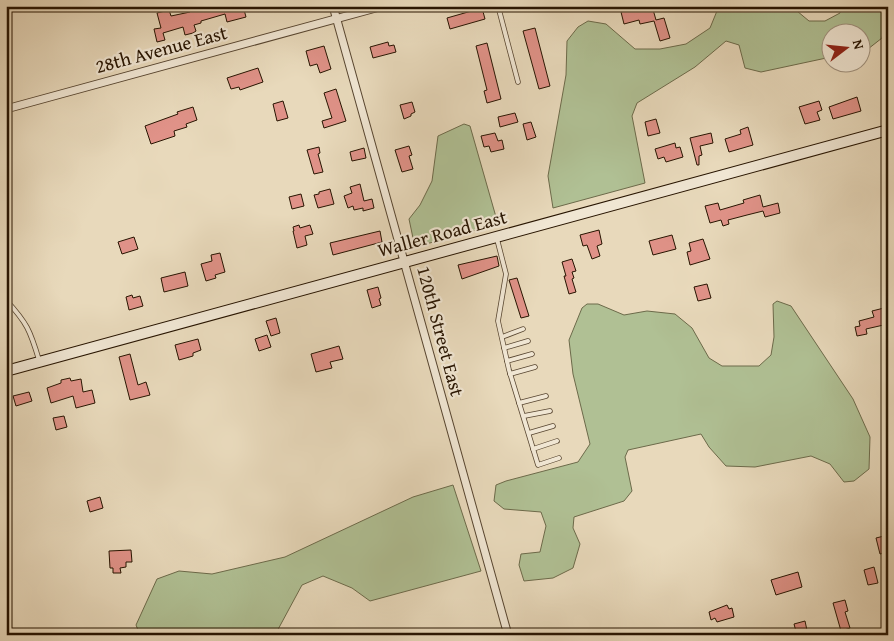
<svg xmlns="http://www.w3.org/2000/svg" width="894" height="641" viewBox="0 0 894 641" font-family="'Gentium Book Plus',serif">
<rect width="100%" height="100%" fill="#e8d9bb"/>
<filter id="stains"><feTurbulence type="fractalNoise" baseFrequency=".004" numOctaves="4"/><feColorMatrix values="0 0 0 0 .2 0 0 0 0 .09 0 0 0 0 .02 0 0 0 .5 -.17"/></filter>
<radialGradient id="worn" r=".72"><stop offset=".6" stop-color="#630" stop-opacity="0"/><stop offset="1" stop-color="#630" stop-opacity=".3"/></radialGradient>
<!-- green -->
<g fill="#b0c094" stroke="#6c6a4a">
<polygon points="719,6 791,6 809,21 825,21 840,13 840,6 888,6 888,8 882,38 868,49 862,51 862,32 832,32 831,57 761,72 745,68 739,45 726,41 695,67 637,103 632,116 645,183 553,208 548,176 566,75 567,41 578,27 588,21 606,24 635,49 660,49 686,44 710,28"/>
<polygon points="464,124 470,126 498,224 419,246 413,238 409,219 420,205 432,181 438,136"/>
<polygon points="777,301 791,306 853,399 870,437 869,469 854,481 844,482 830,464 811,456 755,467 726,466 709,447 701,434 628,450 625,457 632,491 624,501 574,517 573,528 580,544 573,568 553,578 524,581 519,565 521,554 540,552 546,526 541,512 504,509 494,501 496,485 506,481 578,462 590,444 573,374 569,340 582,308 587,304 598,304 624,315 647,311 675,314 692,328 709,358 722,366 759,366 771,355 774,337 773,304"/>
<polygon points="453,485 481,571 370,601 352,588 323,576 302,585 275,635 140,635 136,625 157,579 179,571 212,574 285,557 413,497"/>
</g>
<!-- building -->
<g fill="#e09288" stroke="#271401">
<polygon points="188,6 219,6 219,9 229,6 243,6 246,17 227,22 225,14 201,21 201,23 194,25 196,31 193,33 185,35 183,27 163,33 165,40 157,42 154,29 161,28 157,13 169,10 171,16 190,12"/>
<polygon points="644,6 652,6 656,20 664,18 670,38 660,41 654,21 640,24 639,20 624,24 621,12"/>
<polygon points="482,8 485,19 450,29 447,18"/>
<polygon points="535,28 550,86 539,89 523,31"/>
<polygon points="388,42 389,46 394,45 396,52 373,58 370,47"/>
<polygon points="487,43 501,99 487,103 484,91 487,90 476,46"/>
<polygon points="324,46 331,69 320,73 317,64 310,66 306,51"/>
<polygon points="258,68 263,82 240,90 239,87 231,89 227,78"/>
<polygon points="336,89 346,121 324,128 322,121 332,118 324,93"/>
<polygon points="857,97 861,111 833,119 829,107"/>
<polygon points="283,101 288,118 277,121 273,104"/>
<polygon points="819,101 822,110 817,112 820,120 805,124 799,107"/>
<polygon points="412,102 415,112 411,114 411,116 404,119 400,105"/>
<polygon points="193,107 197,120 186,124 187,127 174,131 175,136 151,144 145,126 178,114 177,112"/>
<polygon points="515,113 518,122 500,127 498,117"/>
<polygon points="656,119 660,133 648,136 645,122"/>
<polygon points="531,122 536,137 527,140 523,124"/>
<polygon points="748,127 753,145 729,152 725,139 741,134 740,130"/>
<polygon points="495,133 498,141 502,140 504,149 491,152 489,146 484,147 481,136"/>
<polygon points="711,133 713,143 700,146 702,155 699,156 699,165 697,165 690,138"/>
<polygon points="675,143 676,148 680,147 683,157 666,162 664,157 658,159 655,149"/>
<polygon points="409,146 412,155 409,156 413,169 402,172 395,150"/>
<polygon points="319,147 320,153 318,154 323,172 314,174 307,150"/>
<polygon points="364,148 366,158 352,161 350,152"/>
<polygon points="360,184 364,201 372,199 374,208 363,211 363,208 354,210 353,206 348,208 344,196 352,193 350,187"/>
<polygon points="330,189 334,204 318,208 314,195 319,194 319,192"/>
<polygon points="301,194 304,206 292,209 289,197"/>
<polygon points="760,195 763,207 778,203 780,213 765,217 763,211 747,215 728,220 729,224 723,226 721,220 710,223 705,206 718,203 720,210 744,203 743,200"/>
<polygon points="299,225 300,228 310,225 313,234 305,236 307,245 297,248 293,231 294,231 293,227"/>
<polygon points="599,230 602,244 597,246 600,256 592,259 587,245 583,246 580,235"/>
<polygon points="380,231 382,242 333,255 330,243"/>
<polygon points="672,235 676,249 653,255 649,241"/>
<polygon points="134,237 138,249 122,254 118,242"/>
<polygon points="703,239 710,259 690,265 687,252 691,251 689,243"/>
<polygon points="220,253 225,272 215,275 216,278 206,281 201,264 212,261 211,255"/>
<polygon points="497,256 499,266 462,279 458,265"/>
<polygon points="572,259 576,271 572,272 574,278 572,279 576,292 569,294 564,276 566,276 562,262"/>
<polygon points="185,272 188,286 164,292 161,278"/>
<polygon points="517,278 529,316 521,318 509,280"/>
<polygon points="707,284 711,298 698,301 694,287"/>
<polygon points="378,287 381,298 379,299 381,305 372,308 367,290"/>
<polygon points="132,295 133,298 140,296 143,306 129,310 126,297"/>
<polygon points="888,307 888,324 866,329 867,334 857,336 855,327 860,326 859,321 874,317 872,311"/>
<polygon points="276,318 280,333 271,336 266,321"/>
<polygon points="267,335 271,347 259,351 255,339"/>
<polygon points="198,339 201,350 193,353 193,356 179,360 175,345"/>
<polygon points="339,346 343,359 330,362 332,368 316,372 311,354"/>
<polygon points="130,354 138,385 146,382 150,395 130,400 119,357"/>
<polygon points="70,378 71,381 81,379 83,392 92,390 95,403 76,408 73,396 51,403 47,388 61,383 61,380"/>
<polygon points="29,392 32,401 16,406 13,396"/>
<polygon points="64,416 67,427 56,430 53,418"/>
<polygon points="100,497 103,508 90,512 87,501"/>
<polygon points="888,535 888,552 880,554 876,538"/>
<polygon points="131,550 132,562 126,562 126,567 120,568 121,573 113,573 113,568 110,568 109,551"/>
<polygon points="874,567 878,583 868,585 864,570"/>
<polygon points="798,572 802,587 776,595 771,580"/>
<polygon points="845,600 848,611 845,612 850,628 841,631 833,603"/>
<polygon points="727,605 729,609 732,608 734,617 717,622 715,618 711,620 709,612"/>
<polygon points="805,621 808,635 797,635 794,624"/>
</g>
<g fill="none" stroke-linecap="round" stroke-linejoin="round">
<defs>
<g id="lane">
<polyline points="498,6 518,82"/>
<polyline points="497,239 506,274 498,321 509,370 538,465 559,458"/>
<path d="M 6,300 C 27,323 30,330 39,360"/>
<polyline points="502,337 523,329"/>
<polyline points="504,348 528,341"/>
<polyline points="507,361 532,354"/>
<polyline points="510,374 535,367"/>
<polyline points="519,403 546,396"/>
<polyline points="524,416 550,411"/>
<polyline points="529,433 553,426"/>
<polyline points="533,449 557,441"/>
</g>
<g id="street">
<polyline points="333,6 508,635"/>
<polyline points="6,109 383,6"/>
</g>
<polyline id="secondary" points="6,371 888,130"/>
</defs>
<!-- lane casing -->
<use href="#lane" stroke="#574530" stroke-width="5.5"/>
<!-- street casing -->
<use href="#street" stroke="#574530" stroke-width="9"/>
<!-- secondary casing -->
<use href="#secondary" stroke="#271401" stroke-width="12"/>
<!-- lane -->
<use href="#lane" stroke="#f0e6d3" stroke-width="4"/>
<!-- street -->
<use href="#street" stroke="#f0e6d3" stroke-width="7"/>
<!-- secondary -->
<use href="#secondary" stroke="#f0e6d3" stroke-width="10"/>
</g>
<g text-anchor="middle" dominant-baseline="central" stroke-width="4.5" stroke-linejoin="round" paint-order="stroke">
<!-- street labels -->
<g font-size="19" fill="#271401" stroke="#f0e6d3">
<text transform="translate(161 49) rotate(-15)">28th Avenue East</text>
<text transform="translate(442 233) rotate(-15)">Waller Road East</text>
<text transform="translate(441 331) rotate(75)">120th Street East</text>
</g>
</g>
<!-- margin -->
<rect width="894" height="641" fill="none" stroke="#e8d9bb" stroke-width="25"/>
<rect x="8" y="8" width="879" height="626" fill="none" stroke="#271401" stroke-width="2.5"/>
<rect x="12" y="12" width="869" height="616" fill="none" stroke="#271401"/>
<!-- north arrow -->
<g transform="translate(846 48) rotate(74)"><circle r="24" fill="#f0e6d3" stroke="#a0927f"/>
<path d="M0-4L9 19L0 12L-9 19Z" fill="#8f2418"/>
<text y="-8" font-size="14" font-weight="bold" text-anchor="middle" fill="#271401">N</text>
</g>
<rect width="100%" height="100%" filter="url(#stains)"/>
<rect width="100%" height="100%" fill="url(#worn)"/>
</svg>
